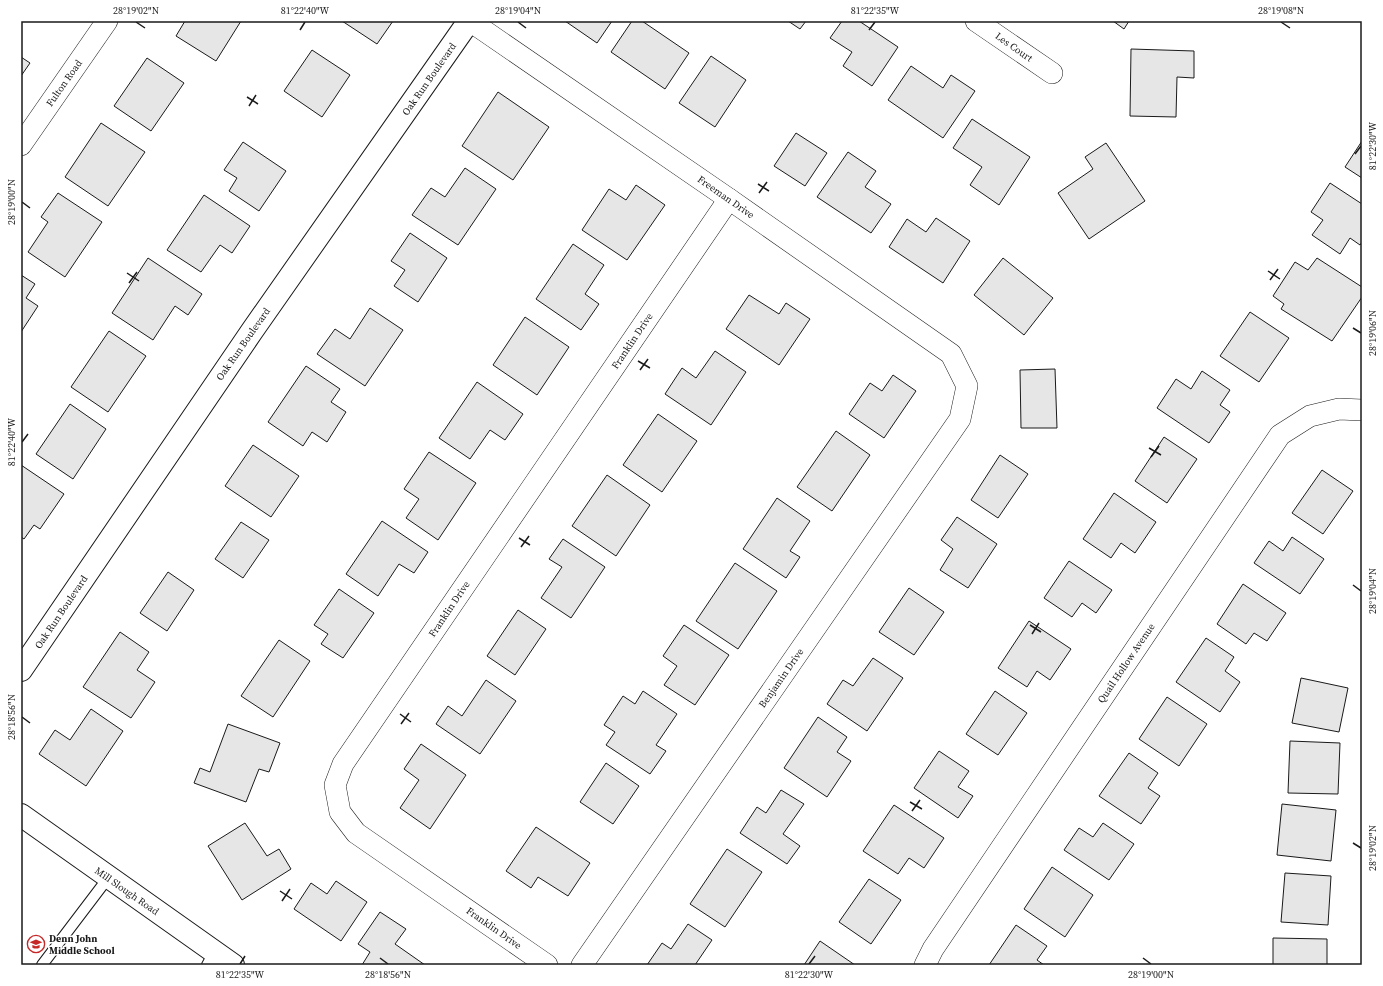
<svg xmlns="http://www.w3.org/2000/svg" width="1383" height="986" viewBox="0 0 1383 986" font-family="'Source Serif 4',serif">
<rect width="100%" height="100%" fill="#fff"/>
<!-- building -->
<g fill="#e6e6e6" stroke="#1a1a1a">
<polygon points="185,21 241,21 216,61 176,36"/>
<polygon points="342,21 393,21 377,44"/>
<polygon points="565,21 612,21 597,43"/>
<polygon points="632,21 642,21 689,53 665,89 611,52"/>
<polygon points="788,21 806,21 800,29"/>
<polygon points="842,21 859,21 898,47 872,86 843,66 852,52 830,38"/>
<polygon points="1113,21 1129,21 1124,29"/>
<polygon points="1131,49 1194,51 1194,78 1177,77 1176,117 1130,116"/>
<polygon points="312,50 350,75 322,117 284,91"/>
<polygon points="711,56 746,80 715,127 679,103"/>
<polygon points="21,57 30,63 21,76"/>
<polygon points="147,58 184,83 151,131 114,106"/>
<polygon points="911,66 943,88 951,75 975,91 943,138 888,100"/>
<polygon points="498,92 549,127 513,180 462,146"/>
<polygon points="972,119 1030,157 999,205 970,185 982,167 953,148"/>
<polygon points="101,123 145,152 108,206 65,177"/>
<polygon points="796,133 827,153 805,186 774,166"/>
<polygon points="1362,141 1362,178 1345,167"/>
<polygon points="243,142 286,171 259,211 229,191 237,178 224,170"/>
<polygon points="1106,143 1145,201 1089,239 1058,193 1093,169 1085,157"/>
<polygon points="848,152 876,171 865,187 891,204 871,233 817,197"/>
<polygon points="465,168 496,189 458,245 412,215 431,188 445,197"/>
<polygon points="1330,183 1362,204 1362,242 1360,245 1350,238 1340,254 1312,235 1323,220 1311,212"/>
<polygon points="636,185 665,205 627,260 582,230 609,189 626,200"/>
<polygon points="58,193 102,222 65,277 28,252 48,222 41,217"/>
<polygon points="204,195 250,226 232,253 220,245 201,272 167,250"/>
<polygon points="936,218 970,241 943,283 889,247 907,219 926,232"/>
<polygon points="410,233 447,258 418,302 394,286 405,270 391,261"/>
<polygon points="573,244 604,265 585,294 599,304 581,330 536,299"/>
<polygon points="148,258 202,294 188,315 175,306 153,340 112,313"/>
<polygon points="1003,258 1053,298 1024,335 974,295"/>
<polygon points="1317,258 1362,287 1362,297 1332,341 1281,309 1284,304 1273,296 1295,262 1308,270"/>
<polygon points="21,275 35,284 26,298 38,306 21,332"/>
<polygon points="749,295 779,314 786,303 810,319 779,365 726,329"/>
<polygon points="370,308 403,330 365,386 317,354 335,329 350,339"/>
<polygon points="1250,312 1289,338 1259,382 1220,356"/>
<polygon points="525,317 569,347 537,395 493,365"/>
<polygon points="109,331 146,356 108,412 71,387"/>
<polygon points="715,351 746,372 711,425 665,394 682,368 696,378"/>
<polygon points="306,366 340,389 331,402 346,412 327,442 312,432 303,446 268,422"/>
<polygon points="1055,369 1057,428 1021,428 1020,370"/>
<polygon points="1202,371 1230,390 1220,405 1230,412 1209,443 1157,408 1176,379 1191,389"/>
<polygon points="893,375 916,391 884,438 849,414 870,383 882,391"/>
<polygon points="477,382 523,414 505,440 490,430 470,459 439,438"/>
<polygon points="70,404 106,429 73,479 36,454"/>
<polygon points="658,414 697,441 662,492 623,465"/>
<polygon points="836,431 870,455 832,511 797,487"/>
<polygon points="1164,437 1197,459 1167,503 1135,481"/>
<polygon points="253,445 299,476 271,517 225,486"/>
<polygon points="429,452 476,483 438,540 406,518 419,499 404,489"/>
<polygon points="1000,455 1028,474 998,518 971,500"/>
<polygon points="21,465 64,494 40,529 34,525 24,539 21,537"/>
<polygon points="1322,470 1353,491 1323,534 1292,513"/>
<polygon points="607,475 650,505 616,556 572,526"/>
<polygon points="1114,493 1156,522 1135,553 1121,543 1111,558 1083,539"/>
<polygon points="777,498 810,521 790,551 800,557 786,578 743,549"/>
<polygon points="957,517 997,544 968,588 940,570 953,549 941,540"/>
<polygon points="382,521 428,552 414,573 399,564 378,596 346,574"/>
<polygon points="241,522 269,540 243,578 215,559"/>
<polygon points="1292,537 1324,559 1300,594 1254,563 1269,541 1283,551"/>
<polygon points="563,539 605,567 571,618 541,598 562,567 549,559"/>
<polygon points="1069,561 1112,590 1096,613 1082,603 1072,617 1044,598"/>
<polygon points="735,563 777,591 738,649 696,621"/>
<polygon points="168,572 194,590 167,631 140,613"/>
<polygon points="1243,584 1286,613 1267,641 1254,633 1246,644 1217,624"/>
<polygon points="909,588 944,612 914,655 879,632"/>
<polygon points="339,589 374,613 343,658 321,644 328,634 314,625"/>
<polygon points="518,610 546,629 515,675 487,656"/>
<polygon points="1029,621 1071,649 1050,680 1037,671 1027,687 998,668"/>
<polygon points="684,625 729,655 695,705 664,685 677,666 663,656"/>
<polygon points="120,632 149,652 137,670 155,682 131,718 83,687"/>
<polygon points="1206,638 1234,657 1225,671 1240,682 1220,712 1176,682"/>
<polygon points="279,640 310,661 273,717 241,696"/>
<polygon points="873,658 903,678 867,731 827,704 843,680 853,686"/>
<polygon points="1301,678 1348,688 1339,732 1292,723"/>
<polygon points="486,680 516,701 480,754 436,724 448,706 462,716"/>
<polygon points="643,691 677,714 656,745 666,751 650,774 606,745 615,732 604,725 623,696 635,704"/>
<polygon points="995,691 1027,713 998,755 966,734"/>
<polygon points="1167,697 1207,724 1179,766 1139,739"/>
<polygon points="91,709 123,731 86,786 39,754 55,730 70,740"/>
<polygon points="818,717 847,737 837,752 851,761 827,797 784,768"/>
<polygon points="228,724 280,743 269,772 259,769 246,802 194,783 200,768 210,772"/>
<polygon points="1290,741 1340,743 1338,794 1288,793"/>
<polygon points="421,744 466,775 430,829 400,808 419,780 404,769"/>
<polygon points="939,751 969,771 958,787 973,796 958,818 914,788"/>
<polygon points="1129,753 1158,773 1148,788 1160,796 1141,824 1099,796"/>
<polygon points="606,763 639,786 613,824 580,802"/>
<polygon points="781,790 804,804 783,834 800,846 787,864 740,833 757,807 766,813"/>
<polygon points="1282,804 1336,810 1331,861 1277,855"/>
<polygon points="894,805 944,838 924,868 909,858 898,874 863,851"/>
<polygon points="245,823 267,856 279,849 291,869 242,900 208,846"/>
<polygon points="1103,823 1134,844 1109,880 1064,850 1079,828 1093,837"/>
<polygon points="536,827 590,863 568,896 538,877 531,888 506,871"/>
<polygon points="727,849 762,872 725,927 690,904"/>
<polygon points="1052,867 1093,895 1065,937 1024,909"/>
<polygon points="1285,873 1331,876 1328,925 1281,922"/>
<polygon points="869,879 901,900 871,944 839,922"/>
<polygon points="336,881 367,902 341,941 294,909 311,883 327,894"/>
<polygon points="380,912 406,929 395,944 425,965 362,965 370,952 358,944"/>
<polygon points="688,924 712,940 695,965 647,965 662,943 671,949"/>
<polygon points="1016,925 1047,946 1037,960 1044,965 989,965"/>
<polygon points="1273,938 1327,939 1327,965 1273,965"/>
<polygon points="820,941 855,965 804,965"/>
</g>
<g fill="none" stroke-linecap="round" stroke-linejoin="round">
<defs>
<g id="service">
<polyline points="42,965 108,878"/>
<polyline points="207,965 214,952"/>
</g>
<g id="minor">
<polyline points="470,21 729,199 951,354 967,386 960,419 582,965"/>
<polyline points="976,21 1052,73"/>
<polyline points="21,145 107,21"/>
<polyline points="547,965 356,833 340,812 335,785 343,764 729,199"/>
<polyline points="925,965 933,949 1280,435 1310,416 1339,409 1362,410"/>
</g>
<g id="tertiary">
<polyline points="21,670 252,331 469,21"/>
<polyline points="21,815 233,965"/>
</g>
</defs>
<!-- service casing -->
<use href="#service" stroke="#1a1a1a" stroke-width="12"/>
<!-- minor casing -->
<use href="#minor" stroke="#1a1a1a" stroke-width="22"/>
<!-- tertiary casing -->
<use href="#tertiary" stroke="#1a1a1a" stroke-width="24"/>
<!-- service -->
<use href="#service" stroke="#fff" stroke-width="10"/>
<!-- minor -->
<use href="#minor" stroke="#fff" stroke-width="21"/>
<!-- tertiary -->
<use href="#tertiary" stroke="#fff" stroke-width="22"/>
</g>
<!-- ticks -->
<path fill="none" stroke="#1a1a1a" stroke-width="1.5" d="M 136,22 L 145,28M 518,22 L 526,28M 1281,22 L 1290,28M 300,30 L 305,22M 869,30 L 875,22M 247,97 L 258,104M 249,106 L 256,95M 1355,154 L 1361,146M 758,184 L 769,191M 759,193 L 767,182M 22,202 L 30,208M 1268,271 L 1280,279M 127,273 L 139,281M 1270,280 L 1278,269M 129,283 L 137,272M 1353,328 L 1361,333M 638,361 L 650,368M 640,370 L 648,359M 22,442 L 28,434M 1149,448 L 1161,455M 1151,457 L 1159,446M 519,538 L 530,545M 521,547 L 529,536M 1353,585 L 1361,591M 1030,625 L 1041,632M 1032,634 L 1039,623M 400,714 L 411,722M 22,717 L 30,723M 401,724 L 409,713M 910,802 L 922,809M 912,811 L 920,800M 1353,843 L 1361,848M 280,891 L 292,899M 282,901 L 290,889M 380,958 L 388,964M 1143,958 L 1151,964M 240,964 L 245,956M 809,964 L 815,956"/>
<!-- icons -->
<defs>
<symbol id="school-ring" viewBox="-11 -11 22 22"><circle r="9.5" fill="#fff" stroke="#c62828" stroke-width="1.5"/><path d="M0-5L7-2L0 1L-7-2ZM-4 1L0 2.5L4 1V4Q0 6-4 4Z" fill="#c62828"/></symbol>
</defs>
<g fill-rule="evenodd">
<use href="#school-ring" x="26" y="934" width="20" height="20"/>
</g>
<g text-anchor="middle" dominant-baseline="central" stroke-width="3" stroke-linejoin="round" paint-order="stroke">
<!-- street labels -->
<g font-size="10" fill="#1a1a1a" stroke="#fff">
<text transform="translate(1014 47) rotate(35)">Les Court</text>
<text transform="translate(429 79) rotate(-55)">Oak Run Boulevard</text>
<text transform="translate(64 83) rotate(-55)">Fulton Road</text>
<text transform="translate(726 197) rotate(35)">Freeman Drive</text>
<text transform="translate(632 341) rotate(-56)">Franklin Drive</text>
<text transform="translate(243 344) rotate(-55)">Oak Run Boulevard</text>
<text transform="translate(449 609) rotate(-56)">Franklin Drive</text>
<text transform="translate(61 612) rotate(-56)">Oak Run Boulevard</text>
<text transform="translate(1126 663) rotate(-56)">Quail Hollow Avenue</text>
<text transform="translate(781 678) rotate(-55)">Benjamin Drive</text>
<text transform="translate(127 891) rotate(35)">Mill Slough Road</text>
<text transform="translate(494 928) rotate(35)">Franklin Drive</text>
</g>
<!-- poi labels -->
<g font-size="10" font-weight="bold" fill="#1a1a1a" stroke="#fff" text-anchor="start">
<text x="49" y="938">Denn John<tspan x="49" dy="12">Middle School</tspan></text>
</g>
</g>
<!-- border -->
<rect width="1383" height="986" fill="none" stroke="#ffffff" stroke-width="44"/>
<rect x="22" y="22" width="1339" height="942" fill="none" stroke="#1a1a1a" stroke-width="1.5"/>
<g font-size="10" text-anchor="middle" fill="#1a1a1a">
<text x="136" y="14">28°19'02"N</text>
<text x="305" y="14">81°22'40"W</text>
<text x="518" y="14">28°19'04"N</text>
<text x="875" y="14">81°22'35"W</text>
<text x="1281" y="14">28°19'08"N</text>
<text transform="translate(1372 146) rotate(-90)" y="4">81°22'30"W</text>
<text transform="translate(11 202) rotate(-90)" y="4">28°19'00"N</text>
<text transform="translate(1372 333) rotate(-90)" y="4">28°19'06"N</text>
<text transform="translate(11 442) rotate(-90)" y="4">81°22'40"W</text>
<text transform="translate(1372 591) rotate(-90)" y="4">28°19'04"N</text>
<text transform="translate(11 717) rotate(-90)" y="4">28°18'56"N</text>
<text transform="translate(1372 848) rotate(-90)" y="4">28°19'02"N</text>
<text x="240" y="978">81°22'35"W</text>
<text x="388" y="978">28°18'56"N</text>
<text x="809" y="978">81°22'30"W</text>
<text x="1151" y="978">28°19'00"N</text>
</g>
</svg>
